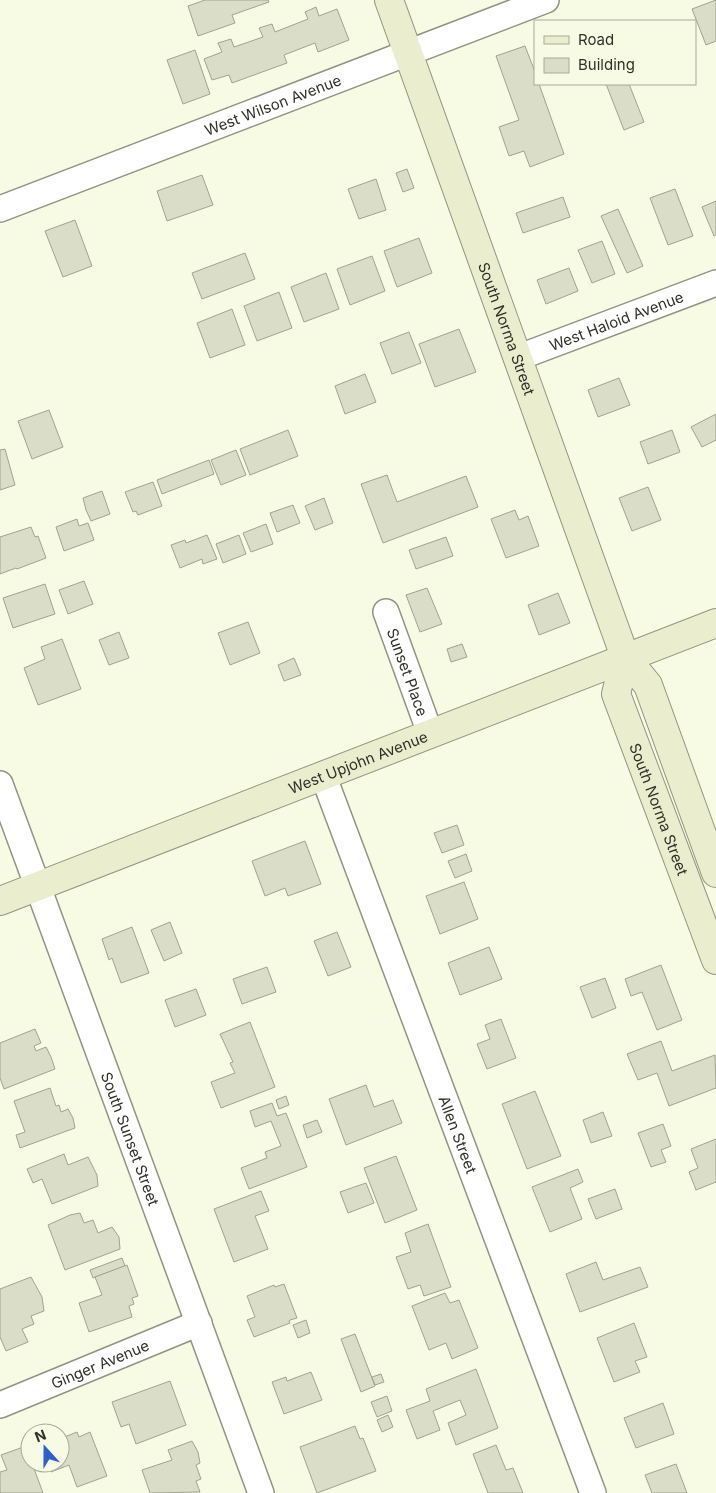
<svg xmlns="http://www.w3.org/2000/svg" width="716" height="1493" viewBox="0 0 716 1493" font-family="Inter,sans-serif">
<rect width="100%" height="100%" fill="#f7fbe4"/>
<!-- building -->
<g fill="#daddc7" stroke="#a0a38f">
<polygon points="205,0 268,0 269,2 232,15 235,23 198,36 188,6"/>
<polygon points="716,0 716,41 706,45 692,9"/>
<polygon points="316,7 319,16 337,9 349,40 318,52 315,43 284,55 287,63 232,83 229,75 212,80 204,59 222,52 218,43 231,39 234,47 263,37 259,28 272,24 275,32 308,19 305,12"/>
<polygon points="525,46 535,72 535,84 539,84 564,154 530,167 524,151 509,156 499,127 519,120 496,56"/>
<polygon points="195,50 210,94 183,104 167,60"/>
<polygon points="606,84 625,84 625,85 629,84 644,122 624,130"/>
<polygon points="407,169 414,188 403,192 396,173"/>
<polygon points="202,175 213,205 167,221 157,191"/>
<polygon points="376,179 386,210 359,219 348,189"/>
<polygon points="675,189 693,236 668,245 650,198"/>
<polygon points="563,197 570,217 523,233 516,213"/>
<polygon points="716,201 716,235 714,236 702,207"/>
<polygon points="618,209 643,266 627,273 601,216"/>
<polygon points="75,220 92,266 63,277 45,231"/>
<polygon points="419,238 432,273 397,287 384,251"/>
<polygon points="602,241 615,274 592,283 578,250"/>
<polygon points="245,253 255,279 202,299 192,273"/>
<polygon points="372,256 385,291 350,305 337,269"/>
<polygon points="569,268 578,291 546,304 537,280"/>
<polygon points="326,273 339,309 304,322 291,287"/>
<polygon points="279,292 292,328 257,341 244,306"/>
<polygon points="232,309 245,345 210,358 197,323"/>
<polygon points="459,329 476,372 435,387 419,344"/>
<polygon points="409,332 421,363 392,374 380,343"/>
<polygon points="365,374 376,402 345,414 335,386"/>
<polygon points="619,378 630,405 598,417 588,390"/>
<polygon points="49,410 63,447 32,459 18,421"/>
<polygon points="716,414 716,440 702,447 691,427"/>
<polygon points="288,430 298,456 250,475 240,449"/>
<polygon points="672,430 680,452 648,464 640,442"/>
<polygon points="5,449 15,485 0,490 0,450"/>
<polygon points="236,450 246,475 221,485 211,460"/>
<polygon points="209,460 214,474 162,494 157,480"/>
<polygon points="387,475 397,502 466,476 478,507 383,543 361,484"/>
<polygon points="153,482 162,506 138,515 136,511 133,512 125,492"/>
<polygon points="648,487 661,520 632,531 619,498"/>
<polygon points="102,491 110,514 91,521 86,510 83,498"/>
<polygon points="324,498 333,523 315,530 305,506"/>
<polygon points="293,505 300,523 277,532 270,513"/>
<polygon points="515,510 519,520 528,516 539,546 506,558 491,519"/>
<polygon points="77,519 79,526 88,523 94,540 64,551 56,527"/>
<polygon points="266,524 273,544 251,552 243,533"/>
<polygon points="31,527 35,537 38,536 46,558 17,569 16,568 0,574 0,537"/>
<polygon points="207,535 217,559 203,564 202,559 180,568 171,545 185,540 186,543"/>
<polygon points="239,535 246,554 223,563 216,544"/>
<polygon points="446,537 453,556 416,569 409,550"/>
<polygon points="84,581 93,604 68,614 59,590"/>
<polygon points="45,584 55,614 13,628 3,598"/>
<polygon points="427,588 442,624 420,632 406,595"/>
<polygon points="558,593 570,623 539,635 528,605"/>
<polygon points="248,622 260,653 230,665 218,633"/>
<polygon points="119,632 129,658 109,665 99,640"/>
<polygon points="62,639 81,689 38,705 24,668 45,659 41,647"/>
<polygon points="462,644 467,657 451,662 447,649"/>
<polygon points="294,658 301,675 284,681 278,665"/>
<polygon points="457,825 464,845 442,853 434,833"/>
<polygon points="305,841 321,884 288,896 285,888 265,896 252,861"/>
<polygon points="466,854 472,871 455,878 448,861"/>
<polygon points="464,882 478,919 440,934 426,896"/>
<polygon points="170,922 182,953 164,961 151,930"/>
<polygon points="132,927 149,973 121,983 112,958 109,960 102,939"/>
<polygon points="337,932 351,967 328,976 314,941"/>
<polygon points="489,947 502,979 460,995 448,963"/>
<polygon points="661,965 682,1020 657,1030 642,992 631,996 625,979"/>
<polygon points="267,967 276,992 242,1004 233,979"/>
<polygon points="605,978 616,1008 592,1018 580,987"/>
<polygon points="196,989 206,1015 175,1027 165,1000"/>
<polygon points="501,1019 516,1058 487,1069 477,1044 490,1039 485,1025"/>
<polygon points="250,1022 275,1087 221,1108 211,1082 235,1073 230,1063 233,1062 220,1034"/>
<polygon points="35,1029 41,1043 34,1046 36,1051 46,1047 51,1057 55,1069 4,1089 0,1078 0,1043"/>
<polygon points="661,1041 672,1071 715,1055 716,1088 669,1106 657,1073 638,1080 627,1054"/>
<polygon points="366,1085 374,1107 393,1100 402,1123 346,1145 329,1099"/>
<polygon points="50,1088 56,1106 59,1105 61,1112 68,1109 73,1118 75,1128 20,1148 16,1135 25,1132 14,1101"/>
<polygon points="535,1091 561,1156 527,1169 502,1104"/>
<polygon points="286,1096 289,1105 279,1109 276,1100"/>
<polygon points="272,1103 277,1116 286,1113 307,1167 249,1189 241,1168 267,1158 265,1152 281,1146 271,1121 255,1127 250,1111"/>
<polygon points="603,1112 612,1136 591,1143 583,1120"/>
<polygon points="317,1120 322,1132 307,1138 303,1125"/>
<polygon points="663,1124 671,1146 661,1150 666,1162 651,1167 638,1133"/>
<polygon points="716,1139 716,1182 696,1190 689,1172 698,1168 691,1149"/>
<polygon points="64,1154 68,1165 88,1157 97,1175 98,1186 52,1204 42,1179 33,1183 27,1169"/>
<polygon points="396,1156 417,1210 385,1223 364,1168"/>
<polygon points="578,1169 583,1182 570,1188 582,1219 550,1232 532,1187"/>
<polygon points="366,1183 374,1203 348,1213 340,1192"/>
<polygon points="615,1189 622,1209 596,1219 588,1199"/>
<polygon points="261,1191 269,1211 255,1216 268,1249 234,1262 214,1209"/>
<polygon points="80,1213 84,1223 93,1220 98,1233 112,1227 119,1237 120,1249 65,1270 48,1225 70,1215"/>
<polygon points="428,1224 451,1287 424,1296 420,1285 408,1289 396,1257 411,1252 405,1233"/>
<polygon points="122,1258 125,1266 93,1278 90,1270"/>
<polygon points="596,1262 603,1280 640,1267 648,1287 580,1312 566,1274"/>
<polygon points="127,1265 138,1296 132,1298 134,1304 129,1306 132,1317 89,1332 79,1303 102,1295 95,1277"/>
<polygon points="31,1277 42,1297 44,1311 31,1316 34,1324 22,1329 28,1342 6,1351 0,1337 0,1289"/>
<polygon points="284,1284 297,1318 290,1320 289,1321 290,1323 254,1337 247,1320 255,1317 247,1296 274,1285 275,1287"/>
<polygon points="445,1293 450,1303 459,1300 478,1348 452,1359 446,1343 429,1350 412,1306"/>
<polygon points="306,1320 310,1333 298,1338 293,1325"/>
<polygon points="634,1323 647,1357 635,1361 640,1372 614,1382 597,1338"/>
<polygon points="355,1334 375,1386 361,1392 341,1339"/>
<polygon points="476,1369 498,1428 456,1445 448,1423 466,1415 460,1400 433,1411 440,1430 417,1439 406,1410 430,1401 426,1389"/>
<polygon points="311,1372 322,1400 284,1414 272,1382 286,1377 287,1381"/>
<polygon points="381,1374 384,1382 375,1385 372,1377"/>
<polygon points="170,1381 186,1425 136,1444 129,1424 121,1427 112,1402"/>
<polygon points="387,1396 392,1411 377,1417 371,1402"/>
<polygon points="663,1403 674,1434 636,1448 624,1418"/>
<polygon points="388,1415 393,1427 382,1432 377,1420"/>
<polygon points="355,1426 360,1439 363,1438 376,1471 317,1493 300,1447"/>
<polygon points="77,1432 79,1437 90,1432 107,1476 77,1487 69,1465 51,1472 48,1463 60,1463 60,1433 62,1438"/>
<polygon points="192,1441 198,1452 200,1463 196,1465 201,1479 196,1481 200,1492 150,1493 142,1470 172,1460 168,1450"/>
<polygon points="496,1445 506,1470 513,1468 523,1493 488,1493 473,1454"/>
<polygon points="26,1446 30,1458 30,1463 32,1463 43,1493 0,1493 0,1472 7,1470 1,1455"/>
<polygon points="676,1464 687,1493 652,1493 645,1475"/>
</g>
<g fill="none" stroke-linecap="round" stroke-linejoin="round">
<defs>
<g id="street">
<path id="s1" d="M 0,209 L 546,0"/>
<path id="s2" d="M 517,358 L 716,283"/>
<path id="s3" d="M 386,612 L 430,733"/>
<path id="s4" d="M 323,775 L 593,1493"/>
<path id="s5" d="M 0,784 L 261,1493"/>
<path id="s6" d="M 0,1405 L 199,1323"/>
</g>
<g id="secondary">
<path id="s7" d="M 389,0 L 625,657 L 648,685 L 716,873"/>
<path id="s8" d="M 625,657 L 616,694 L 716,960"/>
<path id="s9" d="M 0,901 L 716,623"/>
</g>
</defs>
<!-- street casing -->
<use href="#street" stroke="#919480" stroke-width="28"/>
<!-- secondary casing -->
<use href="#secondary" stroke="#919480" stroke-width="30"/>
<!-- street -->
<use href="#street" stroke="#fff" stroke-width="25"/>
<!-- secondary -->
<use href="#secondary" stroke="#eaedce" stroke-width="28"/>
</g>
<g text-anchor="middle" dominant-baseline="central" stroke-width="4" stroke-linejoin="round" paint-order="stroke">
<!-- street labels -->
<g font-size="15" fill="#2f3128" stroke="#f7fbe4">
<text stroke="none"><textPath href="#s1" startOffset="292">West Wilson Avenue</textPath></text>
<text stroke="none"><textPath href="#s2" startOffset="106">West Haloid Avenue</textPath></text>
<text stroke="none"><textPath href="#s7" startOffset="349">South Norma Street</textPath></text>
<text stroke="none"><textPath href="#s3" startOffset="64">Sunset Place</textPath></text>
<text stroke="none"><textPath href="#s9" startOffset="384">West Upjohn Avenue</textPath></text>
<text stroke="none"><textPath href="#s8" startOffset="161">South Norma Street</textPath></text>
<text stroke="none"><textPath href="#s4" startOffset="384">Allen Street</textPath></text>
<text stroke="none"><textPath href="#s5" startOffset="378">South Sunset Street</textPath></text>
<text stroke="none"><textPath href="#s6" startOffset="108">Ginger Avenue</textPath></text>
</g>
</g>
<!-- legend -->
<rect x="534" y="20" width="162" height="65" fill="#f7fbe4" stroke="#a7aa99"/>
<rect x="544" y="36" width="25" height="8" fill="#eaedce" stroke="#a7aa99"/>
<text x="578" y="45" font-size="15" fill="#2f3128">Road</text>
<rect x="544" y="58" width="25" height="15" fill="#daddc7" stroke="#a7aa99"/>
<text x="578" y="70" font-size="15" fill="#2f3128">Building</text>
<!-- north arrow -->
<g transform="translate(45 1448) rotate(339)"><circle r="24" fill="#f7fbe4" stroke="#a7aa99"/>
<path d="M0-4L9 19L0 12L-9 19Z" fill="#305ecd"/>
<text y="-8" font-size="14" font-weight="bold" text-anchor="middle" fill="#2f3128">N</text>
</g>
</svg>
